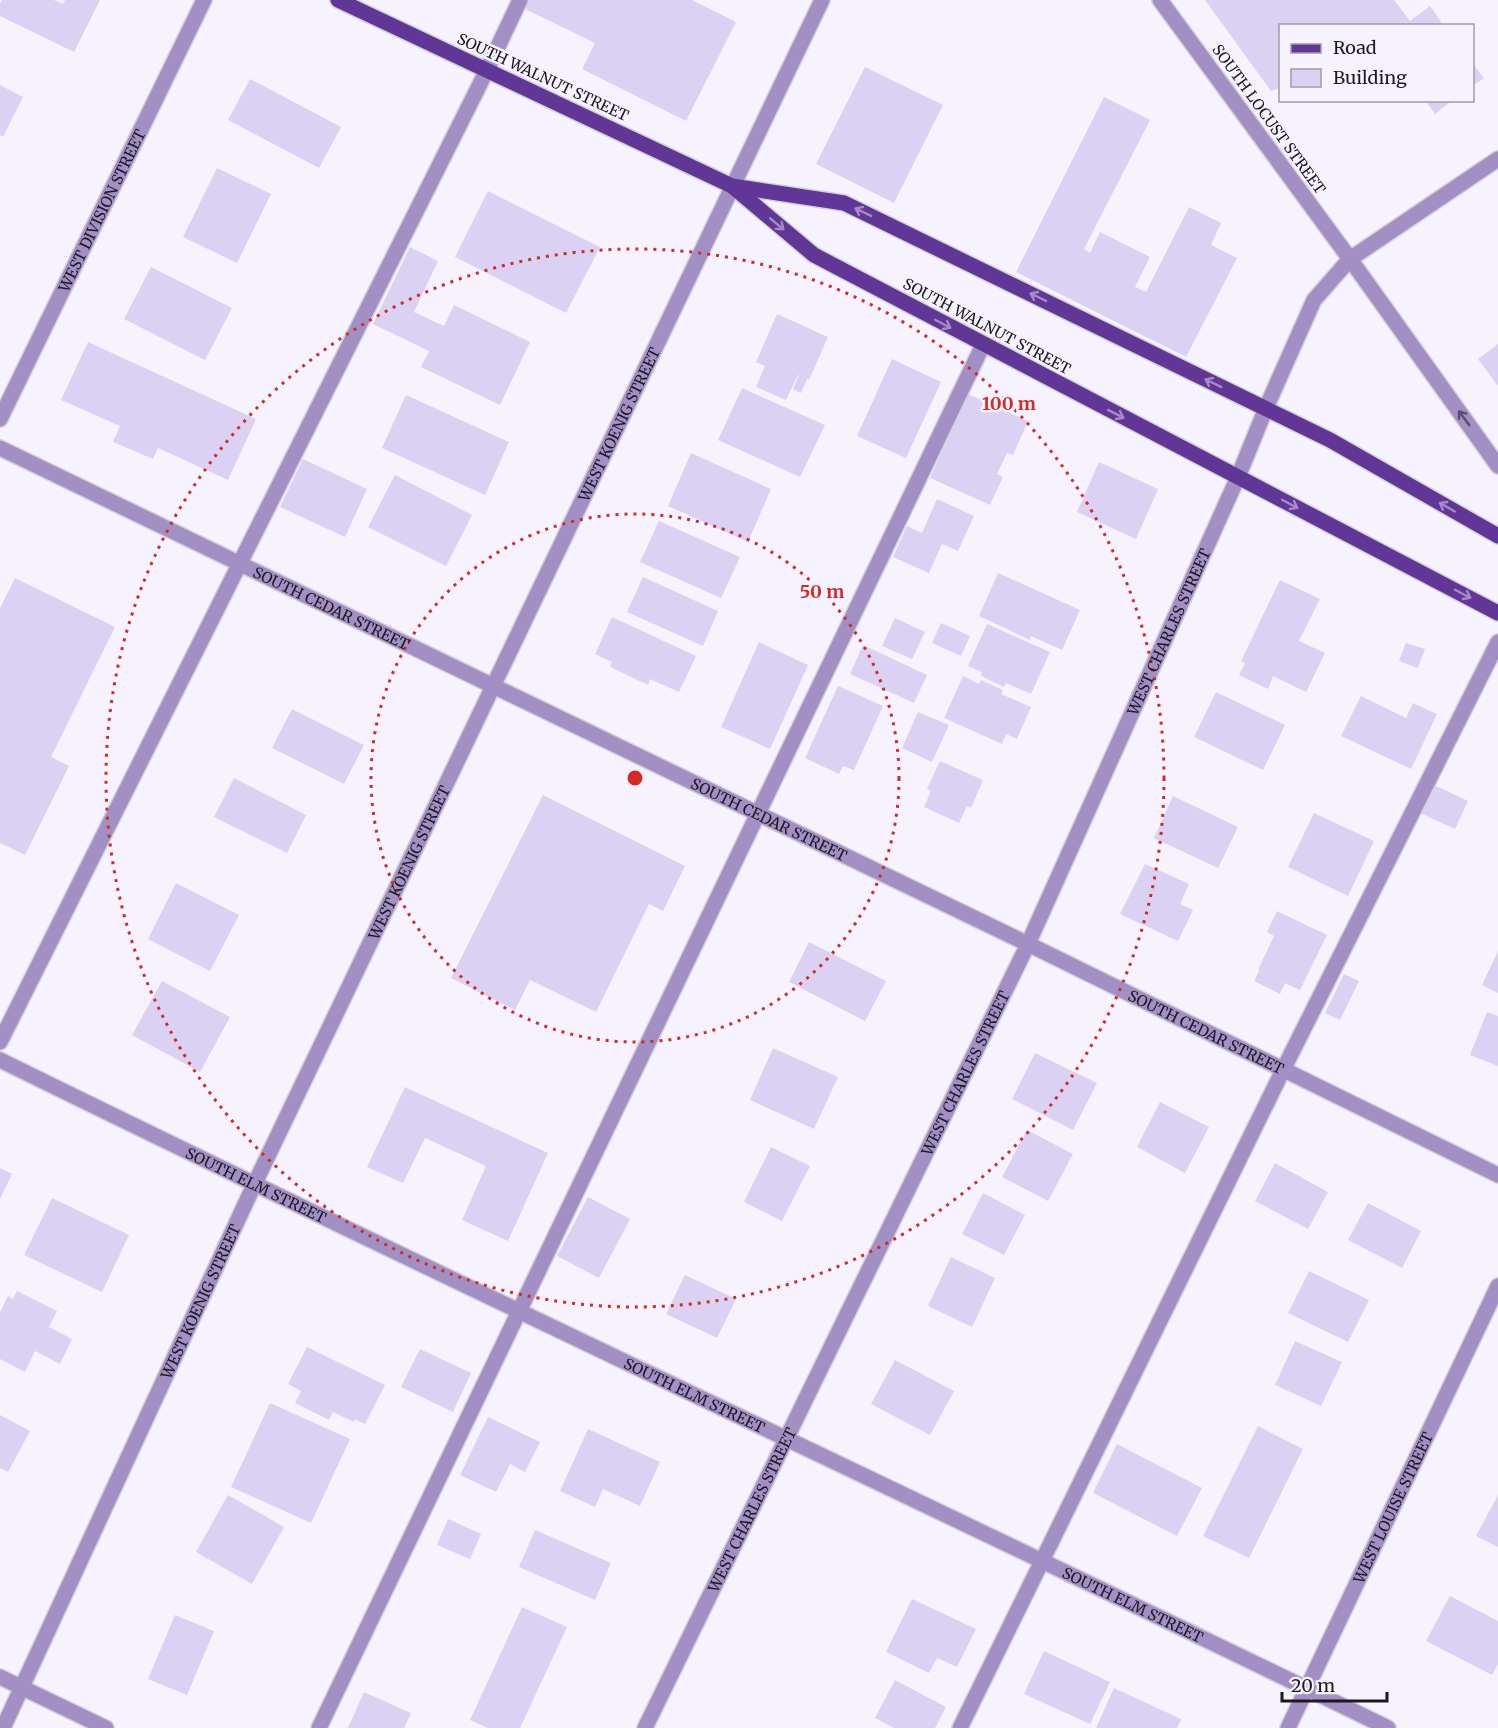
<svg xmlns="http://www.w3.org/2000/svg" width="1498" height="1728" viewBox="0 0 1498 1728" font-family="Merriweather,serif">
<rect width="100%" height="100%" fill="#f7f3fe"/>
<!-- building -->
<g fill="#dbd1f2">
<polygon points="2,0 54,0 63,4 65,0 100,0 74,52 0,16 0,4"/>
<polygon points="524,0 692,0 736,22 686,121 582,69 595,43 521,7"/>
<polygon points="1205,0 1394,0 1410,21 1430,6 1444,26 1280,26 1280,88 1271,91"/>
<polygon points="1472,63 1484,78 1472,86"/>
<polygon points="865,67 943,105 894,203 816,164"/>
<polygon points="250,79 341,127 319,168 228,120"/>
<polygon points="0,85 23,97 3,137 0,135"/>
<polygon points="1104,97 1150,120 1084,249 1090,253 1100,232 1150,257 1135,287 1146,292 1189,207 1221,223 1211,245 1237,258 1186,357 1016,272"/>
<polygon points="1425,100 1453,100 1435,114"/>
<polygon points="217,168 271,194 237,263 183,237"/>
<polygon points="488,191 600,247 566,313 455,257"/>
<polygon points="410,247 438,261 414,312 444,326 454,305 530,342 500,405 421,367 429,351 373,324"/>
<polygon points="151,267 232,308 205,360 124,319"/>
<polygon points="777,314 828,337 809,380 807,379 801,393 793,389 799,375 798,375 786,400 756,387 765,366 756,362"/>
<polygon points="88,342 256,419 228,480 158,448 153,459 113,442 120,426 61,400"/>
<polygon points="1498,344 1498,386 1478,359"/>
<polygon points="892,359 941,382 906,458 857,436"/>
<polygon points="742,388 825,425 800,477 718,440"/>
<polygon points="968,394 1028,421 1013,455 1007,453 997,474 1003,477 990,505 930,478"/>
<polygon points="406,395 509,442 485,495 382,448"/>
<polygon points="691,453 771,489 748,542 668,506"/>
<polygon points="303,459 367,489 345,537 280,507"/>
<polygon points="1099,462 1158,489 1136,539 1077,512"/>
<polygon points="395,475 472,515 446,566 368,527"/>
<polygon points="937,499 974,516 958,551 942,544 929,573 893,557 907,526 922,533"/>
<polygon points="659,521 740,557 721,598 640,562"/>
<polygon points="998,573 1080,610 1062,650 1031,636 1030,640 979,616"/>
<polygon points="643,577 718,611 703,646 627,612"/>
<polygon points="15,578 115,627 51,757 69,766 25,855 0,843 0,608"/>
<polygon points="1280,580 1320,599 1299,641 1325,653 1306,692 1273,676 1268,689 1239,675 1245,663 1241,661"/>
<polygon points="612,617 696,656 679,692 650,679 648,685 610,667 612,662 595,654"/>
<polygon points="895,618 925,632 912,659 882,646"/>
<polygon points="941,623 970,636 961,656 932,643"/>
<polygon points="987,624 1050,652 1031,694 1006,683 1004,687 981,676 982,672 968,666"/>
<polygon points="759,642 808,665 770,749 721,727"/>
<polygon points="1406,643 1425,649 1418,668 1399,661"/>
<polygon points="863,645 927,675 914,703 850,674"/>
<polygon points="963,676 979,684 981,680 1003,690 1001,694 1031,707 1017,739 1006,734 1002,744 944,718"/>
<polygon points="838,686 883,706 854,770 843,766 839,774 805,758"/>
<polygon points="1216,692 1285,725 1263,770 1194,737"/>
<polygon points="1361,696 1406,718 1413,703 1437,714 1411,769 1341,736"/>
<polygon points="292,709 364,745 344,784 272,748"/>
<polygon points="918,712 949,725 932,762 902,748"/>
<polygon points="940,761 983,780 971,808 967,806 959,823 924,807 931,791 927,789"/>
<polygon points="234,778 306,815 287,853 214,817"/>
<polygon points="1434,785 1468,801 1455,829 1420,813"/>
<polygon points="543,795 685,866 663,911 649,904 596,1012 530,980 515,1010 451,978"/>
<polygon points="1173,796 1238,827 1218,868 1154,838"/>
<polygon points="1314,813 1374,841 1348,896 1288,867"/>
<polygon points="1145,864 1189,884 1180,904 1193,910 1178,941 1120,914"/>
<polygon points="176,883 239,915 210,971 148,939"/>
<polygon points="1277,911 1327,935 1300,990 1285,983 1280,994 1254,981 1259,971 1258,970 1274,936 1267,932"/>
<polygon points="809,942 886,981 865,1021 789,982"/>
<polygon points="1498,951 1498,993 1482,985"/>
<polygon points="1344,974 1359,981 1340,1020 1325,1013"/>
<polygon points="162,981 230,1017 200,1072 132,1035"/>
<polygon points="1487,1012 1498,1016 1498,1066 1470,1055"/>
<polygon points="773,1048 838,1077 814,1129 750,1100"/>
<polygon points="1035,1053 1097,1083 1073,1130 1012,1099"/>
<polygon points="405,1087 548,1153 508,1241 462,1220 486,1166 425,1138 403,1183 367,1167"/>
<polygon points="1160,1102 1209,1127 1185,1173 1137,1147"/>
<polygon points="1027,1130 1073,1154 1048,1201 1002,1177"/>
<polygon points="771,1147 810,1166 782,1221 744,1202"/>
<polygon points="1275,1163 1328,1192 1308,1229 1255,1201"/>
<polygon points="0,1168 12,1174 0,1199"/>
<polygon points="983,1193 1025,1215 1004,1255 962,1234"/>
<polygon points="588,1197 630,1219 599,1278 557,1256"/>
<polygon points="52,1198 129,1235 102,1292 24,1255"/>
<polygon points="1368,1203 1421,1231 1402,1268 1348,1240"/>
<polygon points="951,1257 995,1278 972,1327 928,1306"/>
<polygon points="1309,1271 1369,1300 1348,1342 1288,1313"/>
<polygon points="685,1275 736,1299 717,1338 666,1314"/>
<polygon points="17,1291 57,1311 49,1327 72,1339 60,1364 35,1351 25,1372 0,1359 0,1312 8,1296 13,1299"/>
<polygon points="1295,1341 1342,1362 1321,1406 1275,1385"/>
<polygon points="307,1347 385,1385 365,1424 355,1419 354,1422 333,1412 329,1420 295,1403 301,1391 288,1384"/>
<polygon points="420,1349 471,1373 453,1412 401,1387"/>
<polygon points="895,1360 954,1391 930,1435 871,1404"/>
<polygon points="270,1403 350,1439 311,1523 231,1487"/>
<polygon points="0,1415 30,1431 8,1472 0,1468"/>
<polygon points="488,1417 540,1442 525,1472 510,1464 496,1492 460,1475"/>
<polygon points="1258,1426 1303,1449 1249,1558 1203,1536"/>
<polygon points="588,1429 660,1462 640,1506 603,1489 595,1507 560,1491"/>
<polygon points="1117,1444 1202,1488 1177,1536 1093,1493"/>
<polygon points="228,1495 284,1527 252,1584 196,1552"/>
<polygon points="1498,1495 1498,1547 1476,1536"/>
<polygon points="448,1519 481,1534 470,1559 437,1545"/>
<polygon points="535,1530 611,1563 595,1600 519,1567"/>
<polygon points="1450,1596 1498,1621 1498,1664 1492,1675 1426,1641"/>
<polygon points="912,1599 976,1629 957,1667 937,1658 929,1673 886,1652"/>
<polygon points="522,1607 567,1627 520,1728 488,1728 470,1720"/>
<polygon points="175,1615 214,1631 187,1695 148,1679"/>
<polygon points="1044,1651 1110,1682 1090,1724 1024,1694"/>
<polygon points="895,1680 946,1707 935,1728 894,1728 875,1718"/>
<polygon points="1114,1688 1181,1719 1177,1728 1096,1728"/>
<polygon points="364,1692 411,1713 404,1728 348,1728"/>
</g>
<g fill="none" stroke-linecap="round" stroke-linejoin="round">
<defs>
<g id="minor">
<polyline points="1160,0 1350,259 1498,466"/>
<path id="s1" d="M 0,419 L 204,0"/>
<path id="s2" d="M 0,448 L 1028,944 L 1498,1175"/>
<polyline points="0,1042 487,70 520,0"/>
<path id="s3" d="M 0,1060 C 461,1287 927,1503 1388,1728"/>
<polyline points="0,1677 106,1728"/>
<path id="s4" d="M 3,1728 L 254,1185 L 822,0"/>
<polyline points="319,1728 983,345"/>
<path id="s5" d="M 645,1728 L 1028,944 L 1238,477 L 1266,408 L 1314,300 L 1350,259 L 1498,159"/>
<polyline points="960,1728 1283,1070 1498,642"/>
<path id="s6" d="M 1288,1728 L 1498,1286"/>
</g>
<g id="major">
<polyline points="338,0 732,186 814,255 1498,613"/>
<polyline points="732,186 844,203 1330,440 1498,536"/>
</g>
</defs>
<!-- minor casing -->
<use href="#minor" stroke="#d4d0db" stroke-width="18"/>
<!-- major casing -->
<use href="#major" stroke="#d4d0db" stroke-width="18"/>
<!-- minor -->
<use href="#minor" stroke="#a290c5" stroke-width="15"/>
<!-- major -->
<use href="#major" stroke="#603696" stroke-width="15"/>
</g>
<!-- one-way arrows -->
<defs><path id="oneway-shaft" d="M-6 0H5M1.5-3L5.5 0L1.5 3" fill="none" stroke-width="1.6" stroke-linecap="round" stroke-linejoin="round" transform="scale(1.5)"/></defs>
<g stroke="#a48bc5">
<use href="#oneway-shaft" transform="translate(863 212) rotate(-154)"/>
<use href="#oneway-shaft" transform="translate(777 224) rotate(40)"/>
<use href="#oneway-shaft" transform="translate(1038 297) rotate(-154)"/>
<use href="#oneway-shaft" transform="translate(943 324) rotate(28)"/>
<use href="#oneway-shaft" transform="translate(1213 383) rotate(-154)"/>
<use href="#oneway-shaft" transform="translate(1116 414) rotate(27)"/>
<use href="#oneway-shaft" transform="translate(1290 504) rotate(28)"/>
<use href="#oneway-shaft" transform="translate(1447 507) rotate(-150)"/>
<use href="#oneway-shaft" transform="translate(1463 594) rotate(28)"/>
</g>
<use stroke="#584f6b" href="#oneway-shaft" transform="translate(1464 418) rotate(-126)"/>
<!-- distance rings -->
<g fill="none" stroke="#d62828" stroke-width="3" stroke-dasharray="3 6">
<circle cx="635" cy="778" r="264"/>
<circle cx="635" cy="778" r="529"/>
</g>
<g text-anchor="middle" dominant-baseline="central" stroke-width="5" stroke-linejoin="round" paint-order="stroke">
<!-- street labels -->
<g font-size="15" fill="#1c1922" stroke="#f7f3fe">
<text transform="translate(543 77) rotate(25)">SOUTH WALNUT STREET</text>
<text transform="translate(1269 119) rotate(54)">SOUTH LOCUST STREET</text>
<text stroke="none"><textPath href="#s1" startOffset="232">WEST DIVISION STREET</textPath></text>
<text transform="translate(987 326) rotate(28)">SOUTH WALNUT STREET</text>
<text stroke="none"><textPath href="#s4" startOffset="1442">WEST KOENIG STREET</textPath></text>
<text stroke="none"><textPath href="#s2" startOffset="368">SOUTH CEDAR STREET</textPath></text>
<text stroke="none"><textPath href="#s5" startOffset="1215">WEST CHARLES STREET</textPath></text>
<text stroke="none"><textPath href="#s2" startOffset="854">SOUTH CEDAR STREET</textPath></text>
<text stroke="none"><textPath href="#s4" startOffset="956">WEST KOENIG STREET</textPath></text>
<text stroke="none"><textPath href="#s2" startOffset="1340">SOUTH CEDAR STREET</textPath></text>
<text stroke="none"><textPath href="#s5" startOffset="729">WEST CHARLES STREET</textPath></text>
<text stroke="none"><textPath href="#s3" startOffset="285">SOUTH ELM STREET</textPath></text>
<text stroke="none"><textPath href="#s4" startOffset="470">WEST KOENIG STREET</textPath></text>
<text stroke="none"><textPath href="#s3" startOffset="771">SOUTH ELM STREET</textPath></text>
<text stroke="none"><textPath href="#s6" startOffset="244">WEST LOUISE STREET</textPath></text>
<text stroke="none"><textPath href="#s5" startOffset="243">WEST CHARLES STREET</textPath></text>
<text stroke="none"><textPath href="#s3" startOffset="1257">SOUTH ELM STREET</textPath></text>
</g>
</g>
<circle cx="635" cy="778" r="9" fill="#d62828" stroke="#f7f3fe" stroke-width="3"/>
<g font-size="18" text-anchor="middle" font-weight="bold" fill="#d62828" stroke="#f7f3fe" stroke-width="5" stroke-linejoin="round" paint-order="stroke">
<text x="1009" y="410">100 m</text>
<text x="822" y="598">50 m</text>
</g>
<!-- legend -->
<rect x="1279" y="24" width="195" height="78" fill="#f7f3fe" stroke="#9f9ca6" stroke-width="1.5"/>
<rect x="1291" y="44" width="30" height="9" fill="#603696" stroke="#9f9ca6" stroke-width="1.5"/>
<text x="1333" y="54" font-size="18" fill="#1c1922">Road</text>
<rect x="1291" y="69" width="30" height="18" fill="#dbd1f2" stroke="#9f9ca6" stroke-width="1.5"/>
<text x="1333" y="84" font-size="18" fill="#1c1922">Building</text>
<!-- scale -->
<path d="M1282 1692v9h105v-9" fill="none" stroke="#1c1922" stroke-width="3"/>
<text x="1291" y="1692" font-size="18" fill="#1c1922" stroke="#f7f3fe" stroke-width="4.5" paint-order="stroke">20 m</text>
</svg>
